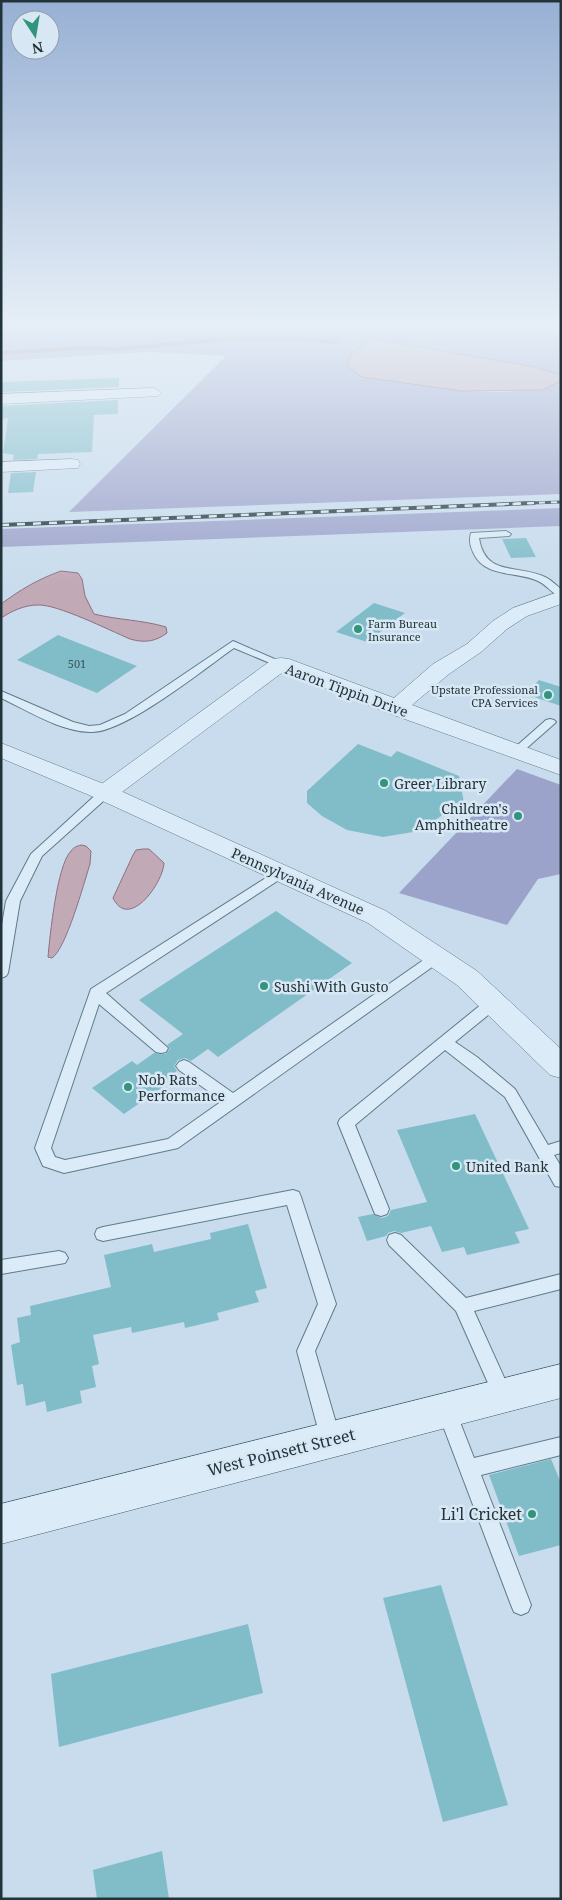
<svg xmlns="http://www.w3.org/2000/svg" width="562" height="1900" viewBox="0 0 562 1900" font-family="'Noto Serif',serif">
<rect width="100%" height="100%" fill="#c8dced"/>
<!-- green -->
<g fill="#9ca3cb">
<polygon points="1,323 538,323 561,336 561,377 557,374 535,367 373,339 362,377 462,391 500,392 542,390 561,381 561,494 69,512 226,356 148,352 1,361"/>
<polygon points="561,508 561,526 1,547 1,529"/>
<polygon points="517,769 561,785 561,874 538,879 507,925 399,893"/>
</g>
<!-- water -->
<g fill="#c1a9b6" stroke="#8f7080">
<polygon points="373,339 535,367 557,374 561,377 561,381 542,390 462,391 362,377 347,366 351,354"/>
<path d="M 61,571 L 78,573 L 82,579 L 85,596 L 94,614 C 118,620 143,620 166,627 L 167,633 C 155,642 144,643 130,639 C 109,630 57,604 38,605 C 24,605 12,611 1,618 L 1,604 C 20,590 38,579 61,571 Z"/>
<path d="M 81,845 L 86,846 L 91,851 L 90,864 C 84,883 66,949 52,958 L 48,957 C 50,935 57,865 71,851 C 74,847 77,846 81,845 Z"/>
<path d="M 143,849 L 149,849 L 164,863 C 163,883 129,931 113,898 L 133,855 L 136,850 Z"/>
</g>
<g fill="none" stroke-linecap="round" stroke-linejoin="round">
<!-- stream -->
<polyline stroke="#8f7080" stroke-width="4" points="1,353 80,348 119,349 226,339 303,339 336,342"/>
</g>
<!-- building -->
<g fill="#80bdc9">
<polygon points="119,378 119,387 1,392 1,382"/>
<polygon points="118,400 118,414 94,415 92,452 38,454 37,459 13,460 14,455 3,453 8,418 1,419 1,406"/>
<polygon points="36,472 33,492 8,493 11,473"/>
<polygon points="526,538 536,557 511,558 502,539"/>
<polygon points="374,603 405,613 367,642 336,632"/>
<polygon points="58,635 137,666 97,693 17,660"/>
<polygon points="539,680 561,687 561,706 525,694"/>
<polygon points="358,744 391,757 397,751 459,776 464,803 448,803 441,816 419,831 383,837 347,830 322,816 307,803 307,791"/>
<polygon points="276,911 352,963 218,1057 208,1049 191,1061 185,1058 178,1060 174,1066 177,1071 159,1083 164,1086 124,1114 92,1088 132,1061 137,1065 154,1053 166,1054 170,1048 167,1045 183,1034 139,1000"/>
<polygon points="475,1114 529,1229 515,1232 520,1243 467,1255 464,1247 442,1252 431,1226 401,1233 394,1231 388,1233 386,1236 367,1241 358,1217 373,1214 382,1218 388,1216 391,1210 427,1202 397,1130"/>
<polygon points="248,1224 267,1288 255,1291 259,1302 217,1313 219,1320 185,1328 184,1322 132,1333 131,1327 93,1335 99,1364 92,1366 96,1387 80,1391 82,1403 47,1412 45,1401 26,1406 23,1384 17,1385 11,1345 20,1342 17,1318 31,1315 30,1306 111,1287 104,1255 152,1244 154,1252 211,1239 210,1233"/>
<polygon points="551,1459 561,1483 561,1545 519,1556 489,1475"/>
<polygon points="441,1585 508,1805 443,1822 383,1598"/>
<polygon points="248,1624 263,1693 59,1747 51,1674"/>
<polygon points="162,1851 169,1899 97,1899 93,1870"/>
</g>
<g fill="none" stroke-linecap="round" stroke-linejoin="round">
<defs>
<g id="service">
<path d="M 506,531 L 511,534 L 509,536 L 479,538 C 485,577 517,564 545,577 C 551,580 556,585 561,589 L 561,597 C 552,594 547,585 538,581 C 516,571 484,578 473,552 C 470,546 469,539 471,533 Z"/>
<path d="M 233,641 L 286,664 L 281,667 L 277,666 L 234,648 C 204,669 124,734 90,732 C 59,731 29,711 1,698 L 1,691 L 73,722 L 89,726 L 100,725 L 125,714 Z"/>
<polygon points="550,719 554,720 556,722 554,724 520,754 512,754 510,752 512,750 546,720"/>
<polygon points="105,789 109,790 111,793 109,796 42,856 20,901 8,973 6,976 1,978 1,931 6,901 31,854 101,790"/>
<polygon points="280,869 286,873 285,876 106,993 168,1048 166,1052 161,1053 156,1052 99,1004 51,1148 55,1157 65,1160 168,1139 222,1101 179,1070 176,1066 179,1062 184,1060 189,1062 233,1093 432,954 442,954 444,957 442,960 178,1148 64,1173 43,1166 35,1148 91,989"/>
<polygon points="493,998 498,999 500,1003 498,1007 455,1042 477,1057 515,1089 548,1145 561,1141 561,1153 554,1155 561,1166 561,1187 555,1186 505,1097 445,1050 355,1125 389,1209 387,1214 381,1216 375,1214 338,1123 340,1119 488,999"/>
<polygon points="293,1190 299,1192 301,1197 336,1304 315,1351 341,1440 338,1446 331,1449 324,1446 321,1440 297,1351 318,1304 287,1205 103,1241 97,1239 95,1234 97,1229 103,1227"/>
<polygon points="395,1233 401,1235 466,1298 561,1274 561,1289 474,1311 512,1395 510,1401 503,1404 496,1401 456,1311 389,1245 387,1240 389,1235"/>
<polygon points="59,1251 65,1253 68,1258 65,1263 1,1274 1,1260"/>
<polygon points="446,1401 453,1404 474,1458 561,1437 561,1455 481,1475 531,1605 528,1612 521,1615 514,1612 511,1605 437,1410 439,1404"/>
</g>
<g id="minor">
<polygon points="153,388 158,390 161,393 158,396 1,404 1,394"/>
<polygon points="72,459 78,460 80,464 78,468 1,472 1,462"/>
<polygon points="561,591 561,604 527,616 507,629 481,652 449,674 412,705 561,760 561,775 388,713 283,672 114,798 105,800 96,798 93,793 96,788 273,659 281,658 289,659 394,698 433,664 467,644 493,621 513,608"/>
</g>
<polygon id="tertiary" points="1,743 114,788 386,911 477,971 561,1049 561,1078 550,1075 457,985 368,923 96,798 1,758"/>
<polygon id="secondary" points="561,1364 561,1398 1,1544 1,1504"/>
</defs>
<!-- service casing -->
<use href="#service" stroke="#5e7c88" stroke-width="2"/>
<!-- minor casing -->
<use href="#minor" stroke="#5e7c88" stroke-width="1"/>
<!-- tertiary casing -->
<use href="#tertiary" stroke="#5e7c88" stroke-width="1"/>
<!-- secondary casing -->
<use href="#secondary" stroke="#41606a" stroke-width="1"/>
<!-- service -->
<use href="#service" fill="#dcebf8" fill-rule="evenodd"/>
<!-- minor -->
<use href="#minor" fill="#dcebf8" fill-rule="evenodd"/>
<!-- tertiary -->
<use href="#tertiary" fill="#dcebf8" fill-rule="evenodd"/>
<!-- secondary -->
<use href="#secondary" fill="#dcebf8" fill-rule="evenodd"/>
<defs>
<polyline id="rail-far1" points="503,504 561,502"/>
<polyline id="rail" points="1,525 534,503"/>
</defs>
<!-- rail-far1 casing -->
<use href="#rail-far1" stroke="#213439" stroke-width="3"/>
<!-- rail casing -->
<use href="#rail" stroke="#213439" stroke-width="4"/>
<!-- rail-far1 -->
<use href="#rail-far1" stroke="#d8e7f4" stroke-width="2" stroke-dasharray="6" stroke-linecap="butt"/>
<!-- rail -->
<use href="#rail" stroke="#d8e7f4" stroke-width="2.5" stroke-dasharray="8" stroke-linecap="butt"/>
</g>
<!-- sky -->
<linearGradient id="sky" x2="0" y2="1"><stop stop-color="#98b0d4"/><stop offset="0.55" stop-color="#e6eff7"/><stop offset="1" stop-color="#e6eff7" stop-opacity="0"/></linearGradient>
<rect width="562" height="589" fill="url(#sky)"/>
<!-- markers -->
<g fill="#31957b" stroke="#d8e7f4" stroke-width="2">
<circle cx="358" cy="629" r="5"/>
<circle cx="548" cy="695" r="5"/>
<circle cx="384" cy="783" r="5"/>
<circle cx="518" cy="816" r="5"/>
<circle cx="264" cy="986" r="5"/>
<circle cx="128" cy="1087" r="5"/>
<circle cx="456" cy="1166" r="5"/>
<circle cx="532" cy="1514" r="5"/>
</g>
<g text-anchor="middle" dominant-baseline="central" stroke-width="5" stroke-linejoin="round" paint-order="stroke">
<!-- far-poi labels -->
<g font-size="11" fill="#213439" stroke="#d8e7f4" text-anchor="start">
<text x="368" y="623">Farm Bureau<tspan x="368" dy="13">Insurance</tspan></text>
<text x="538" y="689" text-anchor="end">Upstate Professional<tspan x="538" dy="13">CPA Services</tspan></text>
</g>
<!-- number labels -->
<g font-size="11" fill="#39565d">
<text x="77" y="663">501</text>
</g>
<!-- street labels -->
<g font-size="14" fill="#213439" stroke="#d8e7f4">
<text transform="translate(347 690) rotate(20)">Aaron Tippin Drive</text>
<text transform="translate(298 881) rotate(24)">Pennsylvania Avenue</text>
</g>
<!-- poi labels -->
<g font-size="14" fill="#213439" stroke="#d8e7f4" text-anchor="start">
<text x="394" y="783">Greer Library</text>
<text x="508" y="808" text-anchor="end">Children's<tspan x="508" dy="16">Amphitheatre</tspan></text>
<text x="274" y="986">Sushi With Gusto</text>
<text x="138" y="1079">Nob Rats<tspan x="138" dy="16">Performance</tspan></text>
<text x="466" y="1166">United Bank</text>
</g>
<!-- near-street labels -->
<g font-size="16" fill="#213439" stroke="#d8e7f4">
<text transform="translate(281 1452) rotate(-14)">West Poinsett Street</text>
</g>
<!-- near-poi labels -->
<g font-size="16" fill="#213439" stroke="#d8e7f4" text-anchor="end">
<text x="522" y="1514">Li'l Cricket</text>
</g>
</g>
<!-- border -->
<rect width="562" height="1900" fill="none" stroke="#213439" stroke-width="5"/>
<!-- north arrow -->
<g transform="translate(35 35) rotate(168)"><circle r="24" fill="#d8e7f4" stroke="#8f9fa9"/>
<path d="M0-4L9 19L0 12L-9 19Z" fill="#31957b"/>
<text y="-8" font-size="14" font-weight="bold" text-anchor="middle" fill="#213439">N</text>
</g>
</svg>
